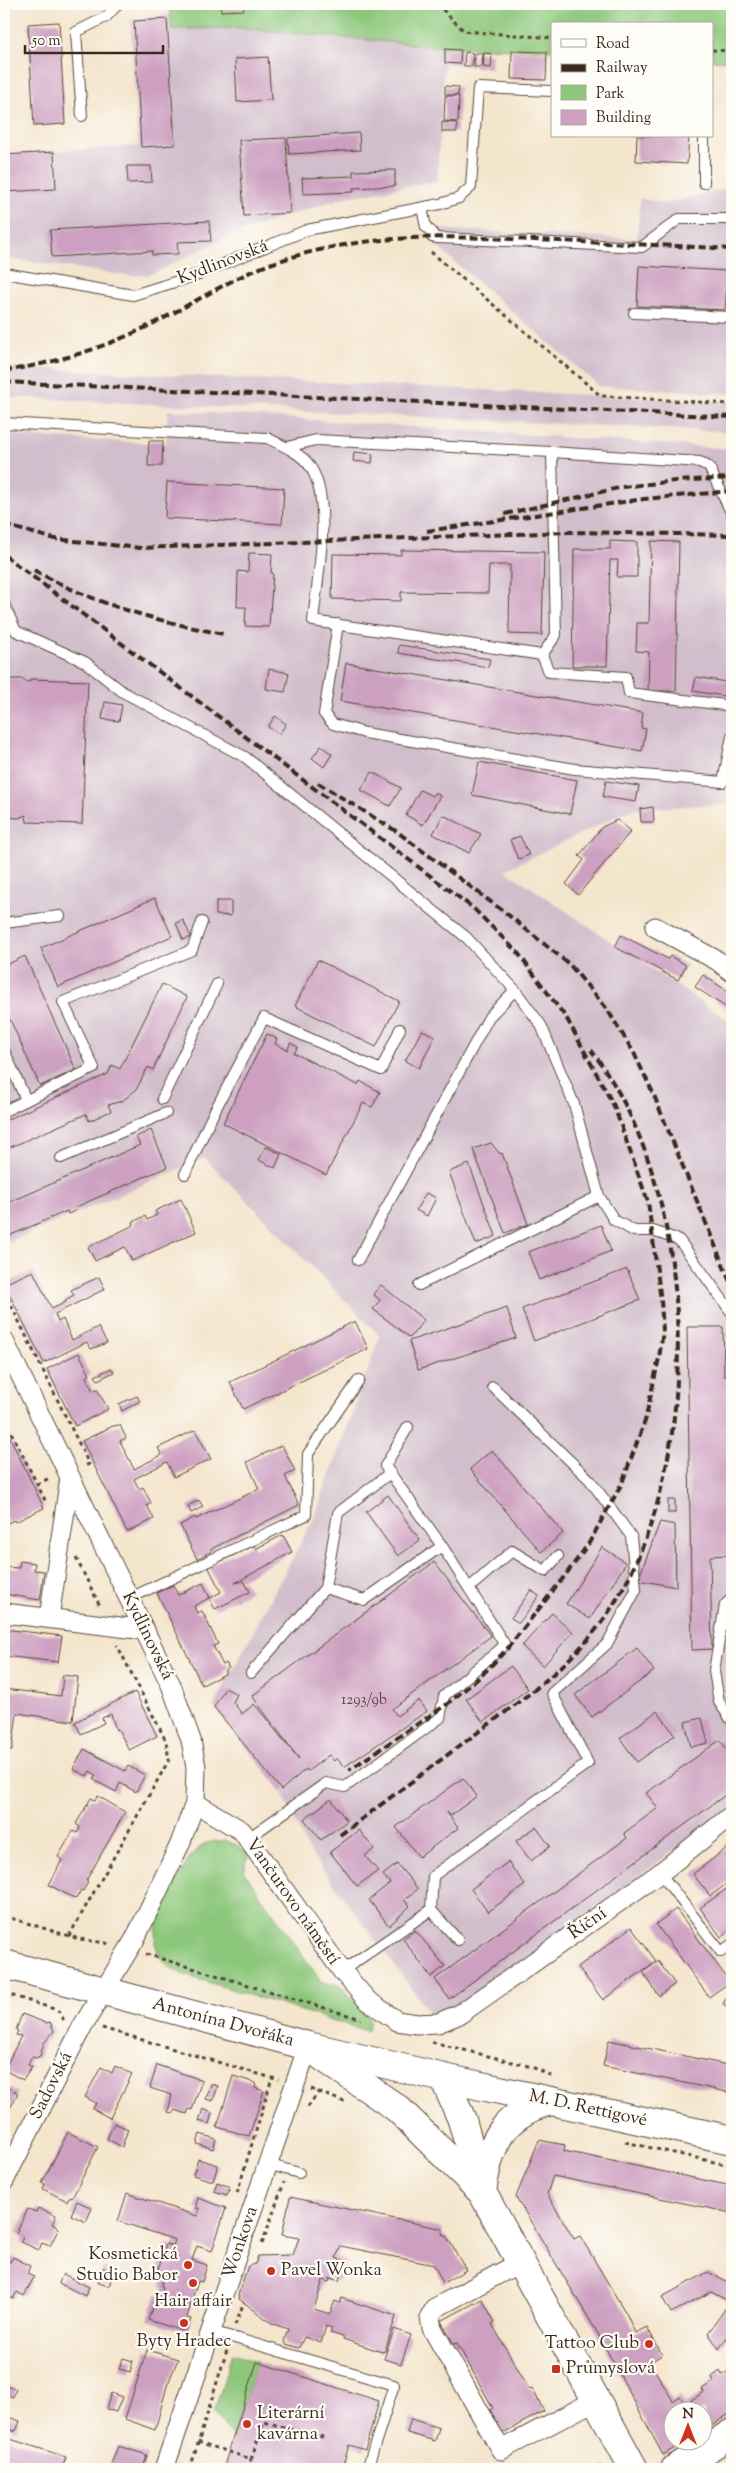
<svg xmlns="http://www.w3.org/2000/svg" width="736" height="2473" viewBox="0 0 736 2473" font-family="'Sorts Mill Goudy',serif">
<rect width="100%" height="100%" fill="#fdfcf7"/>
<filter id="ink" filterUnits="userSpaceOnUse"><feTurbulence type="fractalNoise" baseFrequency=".02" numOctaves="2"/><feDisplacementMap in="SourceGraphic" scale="10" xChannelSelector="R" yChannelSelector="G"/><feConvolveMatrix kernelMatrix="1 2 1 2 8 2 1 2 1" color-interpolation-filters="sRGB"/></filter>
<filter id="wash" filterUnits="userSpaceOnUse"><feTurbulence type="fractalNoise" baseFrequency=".0096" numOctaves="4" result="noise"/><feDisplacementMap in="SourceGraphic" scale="20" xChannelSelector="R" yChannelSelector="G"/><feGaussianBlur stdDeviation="1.12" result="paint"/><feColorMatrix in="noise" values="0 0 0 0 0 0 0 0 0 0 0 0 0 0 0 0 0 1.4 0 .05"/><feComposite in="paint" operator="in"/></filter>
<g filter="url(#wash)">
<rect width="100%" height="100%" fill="#f4e5cd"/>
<!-- industrial -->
<g fill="#d1bdcb">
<polygon points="169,15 172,29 239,28 445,47 437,181 342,198 304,210 228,236 152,274 131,276 4,258 4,154 138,146 130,19"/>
<polygon points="732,187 732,394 599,386 435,245 435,229 637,239 640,198 664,204"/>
<polygon points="4,367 732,402 732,432 4,397"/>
<polygon points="168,410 732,449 732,804 632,809 505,870 732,1023 732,1808 438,2024 307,1848 281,1790 213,1707 315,1516 380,1336 205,1158 4,1244 4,435 166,444"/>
</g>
<!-- green -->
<g fill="#8dc77c" stroke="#64784d">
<polygon points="169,4 732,4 732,61 712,60 712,24 552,24 552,50 445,47 239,28 172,29"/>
<polygon points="224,1840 237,1845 248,1855 244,1872 323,1984 339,1984 352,1998 368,2010 369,2024 367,2031 185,1975 169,1967 160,1957 155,1943 158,1914 192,1854 206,1843"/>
<polygon points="232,2354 257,2362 233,2438 214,2412"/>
</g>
<g id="blocks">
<!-- building -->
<g fill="#cda0c1">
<polygon points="220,4 244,4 244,10 221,11"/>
<polygon points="167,19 175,145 141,147 134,21"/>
<polygon points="59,22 65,124 34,126 28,24"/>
<polygon points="445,49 461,50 460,64 445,63"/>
<polygon points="512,51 547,52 546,80 511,79"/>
<polygon points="465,52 473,53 472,66 464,66"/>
<polygon points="475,53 483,53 482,67 474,67"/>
<polygon points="484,53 492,54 491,68 483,67"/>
<polygon points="268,57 271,100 237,102 235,59"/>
<polygon points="445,86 459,87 458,95 445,95"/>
<polygon points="445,96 459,96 458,122 444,121"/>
<polygon points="442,122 457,123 457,132 442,132"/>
<polygon points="359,133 360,150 289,154 288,138"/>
<polygon points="637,136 689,136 687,164 636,161"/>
<polygon points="286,138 290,213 244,216 239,140"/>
<polygon points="54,152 56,189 4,192 4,155"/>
<polygon points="127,166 151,166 152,182 128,183"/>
<polygon points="395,170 395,186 353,188 354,192 303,194 302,178 353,176 353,171"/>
<polygon points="209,221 211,241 177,242 178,254 152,255 152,251 52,257 50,230"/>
<polygon points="639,266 728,271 725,310 637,306"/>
<polygon points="149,441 163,441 162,466 148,466"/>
<polygon points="354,452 373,454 372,463 353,461"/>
<polygon points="167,482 284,488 282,524 165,518"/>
<polygon points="610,541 637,542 637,577 617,577 618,560 610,560 607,666 572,666 574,549 610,549"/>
<polygon points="651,541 679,542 676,691 648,691 649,652 636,651 637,623 649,623"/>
<polygon points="401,550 544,552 542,635 509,634 510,565 489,565 488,593 401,592 401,601 332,599 333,554 401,555"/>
<polygon points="249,553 272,554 271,573 273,573 269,627 245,626 246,607 237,607 238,571 248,572"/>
<polygon points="399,645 490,659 488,667 398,653"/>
<polygon points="346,663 643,713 641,728 646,729 642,751 340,701"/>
<polygon points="269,669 289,673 285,692 266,689"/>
<polygon points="696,677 732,683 730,697 693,691"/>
<polygon points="4,679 24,679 24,681 30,682 30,679 88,681 82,824 27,822 26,815 19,818 4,817"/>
<polygon points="105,702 122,705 119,721 102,719"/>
<polygon points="275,716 286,724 279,734 268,727"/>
<polygon points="321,746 332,754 324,767 312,758"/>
<polygon points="479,762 577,780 570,814 472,795"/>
<polygon points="372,772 401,788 390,806 361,790"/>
<polygon points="606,781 639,786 636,802 603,797"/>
<polygon points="420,790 432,796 435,792 440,796 423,825 406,815"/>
<polygon points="653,807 654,822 641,822 640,809"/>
<polygon points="443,815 481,834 469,853 433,834"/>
<polygon points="617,820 631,831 578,895 566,884 584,860 579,856 602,827"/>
<polygon points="520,836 529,855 518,859 510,840"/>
<polygon points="155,898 172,936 58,987 41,948"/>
<polygon points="216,901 231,901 231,916 216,915"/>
<polygon points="183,920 191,937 183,940 176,923"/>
<polygon points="621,935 668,959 670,956 686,965 678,980 615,947"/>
<polygon points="25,956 76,1070 40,1086 4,1006 4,966"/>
<polygon points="318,960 399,1001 376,1047 295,1006"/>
<polygon points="703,975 732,994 732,1007 730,1010 695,987"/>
<polygon points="162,984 187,997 153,1070 148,1067 136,1090 122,1101 108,1105 111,1111 89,1121 86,1114 4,1150 4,1121 108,1074 112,1065 120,1069"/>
<polygon points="422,1030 435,1036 419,1068 405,1061"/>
<polygon points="267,1034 277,1039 275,1044 288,1050 290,1043 298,1047 294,1053 358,1085 360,1081 380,1092 372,1107 363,1103 326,1175 223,1123"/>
<polygon points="151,1130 167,1167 76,1207 77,1210 68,1214 67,1211 4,1238 4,1201 7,1200 8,1203 140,1145 136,1137"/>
<polygon points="491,1143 500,1154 502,1153 528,1224 505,1233 473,1149"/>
<polygon points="266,1147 281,1154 275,1168 259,1160"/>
<polygon points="469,1164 496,1236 476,1244 449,1172"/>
<polygon points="426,1193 436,1198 427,1216 416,1210"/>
<polygon points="181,1199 196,1232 132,1261 125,1247 95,1261 88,1247 134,1225 133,1222 145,1216 147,1220 157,1215 155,1211"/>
<polygon points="601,1225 611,1251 539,1280 528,1252"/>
<polygon points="627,1269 640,1300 534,1341 522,1309"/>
<polygon points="33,1271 52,1309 66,1302 65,1300 74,1295 71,1290 99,1277 105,1289 55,1314 58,1322 63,1319 72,1340 98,1327 107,1343 91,1349 87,1342 44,1363 4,1284"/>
<polygon points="381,1285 424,1320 410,1338 373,1309 380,1300 373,1294"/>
<polygon points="507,1308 516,1338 418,1370 409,1341"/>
<polygon points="355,1321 368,1349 243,1409 230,1382"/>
<polygon points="687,1327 723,1327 724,1376 732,1376 732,1555 710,1556 712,1649 692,1650"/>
<polygon points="79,1353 90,1375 86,1377 93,1391 97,1389 108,1409 75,1426 47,1369"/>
<polygon points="111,1368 114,1372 98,1380 95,1376"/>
<polygon points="137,1396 140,1401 122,1411 119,1404"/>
<polygon points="4,1425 44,1508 15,1522 14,1520 8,1523 4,1514"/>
<polygon points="120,1425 126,1438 120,1441 134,1469 162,1455 158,1448 195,1430 211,1459 174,1477 167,1462 134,1479 139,1489 143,1487 151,1503 147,1505 154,1519 127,1532 82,1441 113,1426"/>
<polygon points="282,1445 295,1471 285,1476 299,1505 211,1549 212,1551 197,1559 180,1525 195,1517 196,1519 259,1489 247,1462"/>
<polygon points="492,1450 563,1533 541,1552 470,1469"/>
<polygon points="388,1495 420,1540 398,1556 366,1512"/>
<polygon points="199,1500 203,1507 191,1513 188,1506"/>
<rect x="668" y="1500" width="7" height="13"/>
<polygon points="660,1522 675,1525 676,1587 638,1580"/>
<polygon points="283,1535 292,1552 235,1583 244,1581 250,1592 215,1609 209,1598 194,1606 197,1613 202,1611 218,1644 213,1646 223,1665 226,1663 229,1668 225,1670 225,1674 202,1685 157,1593 173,1585 178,1595 203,1583 210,1598 221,1592 208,1566 253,1544 255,1549"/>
<polygon points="602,1547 626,1563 590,1619 566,1604"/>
<polygon points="20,1561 35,1563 34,1570 44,1571 40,1600 4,1594 4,1567 19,1568"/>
<polygon points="434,1562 491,1636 392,1709 397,1716 419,1700 427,1711 344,1767 337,1758 334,1761 329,1755 308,1771 306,1769 281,1790 214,1707 225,1688 237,1694 233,1702 242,1714 254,1704 299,1759 252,1696"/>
<polygon points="531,1590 539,1596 519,1623 511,1618"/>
<polygon points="552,1613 573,1632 543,1666 522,1646"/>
<polygon points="4,1629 62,1636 58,1662 4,1656"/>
<polygon points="637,1648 654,1671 592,1717 575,1695"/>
<polygon points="511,1666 528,1689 483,1722 466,1699"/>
<polygon points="63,1675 78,1677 73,1721 17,1713 12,1750 4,1749 4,1689 61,1696"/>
<polygon points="135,1692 157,1736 129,1750 118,1729 116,1730 111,1714 102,1718 104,1723 81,1734 75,1722"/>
<polygon points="657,1711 675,1735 637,1762 620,1738"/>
<polygon points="702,1718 708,1743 691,1747 685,1722"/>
<polygon points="720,1740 732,1756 732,1790 449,1999 435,1979 627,1838 624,1833 658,1808 646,1793"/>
<polygon points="84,1749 125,1771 128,1766 145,1775 136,1792 120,1783 116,1792 94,1780 96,1775 90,1771 87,1776 73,1769"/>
<polygon points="463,1778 477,1796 450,1816 447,1812 458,1828 419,1857 396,1827"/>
<polygon points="98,1796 125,1812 86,1881 88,1882 83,1891 81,1890 76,1899 49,1885 62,1860 58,1857 73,1831 77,1833 79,1830 80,1827 76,1824 91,1798 95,1800"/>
<polygon points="331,1799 347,1821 321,1840 304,1819"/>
<polygon points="536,1827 550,1846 531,1861 516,1841"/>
<polygon points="359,1830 374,1849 365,1856 378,1871 357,1886 330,1852"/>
<polygon points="732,1844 732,1880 710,1896 693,1874"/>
<polygon points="508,1862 525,1885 488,1912 471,1889"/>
<polygon points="397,1864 418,1889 404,1900 410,1906 389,1926 369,1900 390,1883 383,1875"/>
<polygon points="732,1885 732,1929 721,1937 700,1908"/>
<polygon points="676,1909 730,1982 709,1997 656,1924"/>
<polygon points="631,1927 656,1961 603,2000 578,1967"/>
<polygon points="415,1930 445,1966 431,1977 403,1939"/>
<polygon points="658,1961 675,1984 659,1996 643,1972"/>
<polygon points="732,1987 732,2009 723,2004"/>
<polygon points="22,2014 46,2023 50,2022 54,2031 44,2043 40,2056 36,2058 32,2057 28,2065 32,2067 23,2080 4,2070 21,2036 16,2035 18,2031 16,2030"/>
<polygon points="609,2040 732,2066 732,2093 603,2066"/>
<polygon points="157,2065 202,2080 192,2110 189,2109 187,2114 174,2110 173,2113 168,2112 172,2095 150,2088"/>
<polygon points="115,2066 132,2074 110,2118 93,2109 96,2103 85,2097 101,2067 112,2073"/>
<polygon points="233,2076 256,2083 255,2088 264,2091 249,2136 217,2127"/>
<polygon points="211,2084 218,2086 213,2101 206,2099"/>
<polygon points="4,2086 18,2093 4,2120"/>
<polygon points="203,2109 212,2113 209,2124 199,2121"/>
<polygon points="114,2123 128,2129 122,2147 107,2139"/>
<polygon points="68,2132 98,2147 72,2198 69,2197 67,2201 43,2189 45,2184 42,2183"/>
<polygon points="200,2134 216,2139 213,2149 197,2144"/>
<polygon points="539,2140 565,2145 564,2151 732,2186 732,2213 553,2176 547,2194 574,2239 580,2236 627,2315 635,2333 647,2327 662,2355 650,2362 673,2401 680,2396 685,2404 704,2392 702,2389 714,2381 712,2377 720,2371 722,2375 732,2369 732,2412 704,2431 704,2410 674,2410 674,2440 688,2440 663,2455 597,2332 516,2197"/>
<polygon points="198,2159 218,2165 213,2181 193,2175"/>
<polygon points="217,2182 230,2187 227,2195 214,2191"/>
<polygon points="127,2193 197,2216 199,2208 195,2208 198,2198 226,2208 212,2251 197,2246 192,2260 207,2265 202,2282 198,2281 193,2296 187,2318 191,2319 186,2332 148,2320 157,2294 160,2295 163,2287 161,2286 163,2278 156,2276 166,2244 173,2246 175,2240 118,2221"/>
<polygon points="290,2197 443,2229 442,2235 447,2237 466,2270 443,2283 434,2265 341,2246 336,2258 345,2261 339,2281 330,2278 329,2282 323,2280 314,2309 330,2314 335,2301 340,2303 341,2298 396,2316 385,2351 382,2352 343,2339 343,2337 330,2333 332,2328 326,2326 321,2343 304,2337 299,2348 286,2344 284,2341 288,2329 273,2324 239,2299 238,2295 248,2266 255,2264 258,2256 293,2255 299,2238 282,2235"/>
<polygon points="77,2201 92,2208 86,2222 71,2215"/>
<polygon points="38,2208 56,2216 52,2224 59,2228 50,2246 42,2243 39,2250 21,2242 23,2237 16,2233 28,2209 36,2212"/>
<polygon points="13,2257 30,2266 27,2274 34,2277 24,2296 17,2292 13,2299 4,2295 4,2258 10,2262"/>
<polygon points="103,2268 114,2272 109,2286 98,2283"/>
<polygon points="708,2272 732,2285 732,2330 719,2349 708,2333 730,2302 711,2292 671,2313 662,2297"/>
<polygon points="63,2274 89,2287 85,2296 59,2283"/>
<polygon points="482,2299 495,2322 492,2324 529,2389 532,2388 544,2411 503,2433 490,2410 493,2408 457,2343 454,2344 441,2321"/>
<polygon points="394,2329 411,2335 401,2364 384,2359"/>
<polygon points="147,2350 178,2359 167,2386 155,2430 125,2419"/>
<polygon points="123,2358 133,2361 130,2372 119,2369"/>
<polygon points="257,2362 379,2401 365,2450 349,2445 342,2469 223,2469"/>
<polygon points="4,2384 16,2389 13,2397 4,2394"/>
<polygon points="111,2393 122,2397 116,2412 106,2409"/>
<polygon points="8,2417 20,2421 16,2431 4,2427"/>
<polygon points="411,2419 439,2428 435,2441 407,2433"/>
<polygon points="4,2437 66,2457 62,2469 4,2469"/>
<polygon points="118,2446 147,2455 143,2469 109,2469"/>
</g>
</g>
</g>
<g filter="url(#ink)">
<use href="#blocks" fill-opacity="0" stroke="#574638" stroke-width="1"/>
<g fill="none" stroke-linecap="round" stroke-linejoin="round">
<defs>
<g id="service">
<polyline points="82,116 76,32 106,17 118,4"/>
<polyline points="704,183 704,136"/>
<polyline points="422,208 426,227 432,232 432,237 438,238 642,247 679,219 732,219"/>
<polyline points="4,273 133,295 194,276 307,230 440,204 459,198 471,187 478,88 552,91"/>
<polyline points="634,313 732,317"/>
<path d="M 4,423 L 267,438 C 282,445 303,454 311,468 C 333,503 317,580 313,621 L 542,655"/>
<polyline points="287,447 316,440 552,452 700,462 709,467 732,514"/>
<polyline points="4,604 16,631 85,662 123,692 245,757 467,938 515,990 541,1025 574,1104 599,1196"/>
<polyline points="338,624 324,714 333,724 365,733 575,769 723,782 732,736"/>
<polyline points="542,655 549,672 626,677 629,693 732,706"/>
<polyline points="542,655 556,635 552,452"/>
<polyline points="4,923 60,916"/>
<polyline points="4,1050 26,1100"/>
<polyline points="162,1099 217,984"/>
<polyline points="4,1111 94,1068 63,1002 192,950 202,922"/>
<polyline points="61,1158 166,1113"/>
<polyline points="185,1174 215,1110 264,1018 381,1070 400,1029"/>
<polyline points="358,1260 489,1017 515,990"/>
<polyline points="419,1285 599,1196 614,1220 634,1231 653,1231 679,1240 732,1313"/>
<polyline points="325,1588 364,1600 442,1546"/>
<polyline points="469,1588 512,1551 545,1571 558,1556"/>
<polyline points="732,1598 725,1605 714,1671 719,1702 732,1721"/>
<polyline points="128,1599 306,1515 308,1454 359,1380"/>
<polyline points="251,1673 325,1588 338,1513 390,1473"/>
<polyline points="247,1839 326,1783 345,1787 440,1718 444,1696 505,1645 442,1546 385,1466 408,1427"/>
<polyline points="660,1873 721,1952 732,1944"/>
<polyline points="458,1940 431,1910 433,1876 588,1763 552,1693 607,1644 636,1590 631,1536 590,1480 493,1387"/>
<polyline points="342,1971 431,1910"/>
<polyline points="267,2164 299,2173"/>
<polyline points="211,2331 394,2385 367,2469"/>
</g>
<g id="minor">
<polyline points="655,927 718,961 732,972"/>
<polyline points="4,1341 171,1685 191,1740 196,1767 195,1803 180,1844 135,1939 82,2027 4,2181"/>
<polyline points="4,1613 145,1630"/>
<polyline points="49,1618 70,1477"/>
<polyline points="195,1803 242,1831 342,1971 367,2000 397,2021 417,2024 438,2023 460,2014 660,1873 732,1815"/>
<polyline points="521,2262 435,2308 430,2317 432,2328 501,2450 596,2400"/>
<polyline points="164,2469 308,2046"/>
</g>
<g id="primary">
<polyline points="4,1964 308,2046 444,2078 732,2140"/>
<polyline points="320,2055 398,2109 481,2191"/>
<polyline points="444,2078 462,2120 482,2192 634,2469"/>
<path d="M 483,2186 C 490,2141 504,2113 551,2101"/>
<polyline points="675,2469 732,2433"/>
</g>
</defs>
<!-- service casing -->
<use href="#service" stroke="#574638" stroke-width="12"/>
<!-- minor casing -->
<use href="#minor" stroke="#574638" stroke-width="21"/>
<!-- primary casing -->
<use href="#primary" stroke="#574638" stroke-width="30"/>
<!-- path -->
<g stroke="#574638" stroke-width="3" stroke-dasharray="4 4" stroke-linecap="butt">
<polyline points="437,4 464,31 552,38"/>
<polyline points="712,50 732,51"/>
<polyline points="431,252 601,396 732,404"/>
<polyline points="4,1291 89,1464 85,1466"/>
<polyline points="4,1418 47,1504"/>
<polyline points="37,1484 50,1478"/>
<polyline points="76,1558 100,1606"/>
<polyline points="4,1916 79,1939 112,1944"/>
<polyline points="69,1936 169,1760 166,1741 117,1645"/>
<polyline points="146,1954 361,2019"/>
<polyline points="4,1993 54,2009 60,2012 64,2021"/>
<polyline points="102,2028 279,2080"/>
<polyline points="432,2042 532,2067 554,2077"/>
<polyline points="311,2089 347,2103"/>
<polyline points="308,2107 319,2091"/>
<polyline points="625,2142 732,2166"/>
<polyline points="237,2193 272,2078"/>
<polyline points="262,2244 284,2182"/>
<polyline points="235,2325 244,2302"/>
<polyline points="198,2442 251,2459 264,2422 323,2437"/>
<polyline points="600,2465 600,2469"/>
<polyline points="190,2469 227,2350"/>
<polyline points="248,2469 251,2459"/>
</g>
<!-- service -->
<use href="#service" stroke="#fff" stroke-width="10"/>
<!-- minor -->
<use href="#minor" stroke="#fff" stroke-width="19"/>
<!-- primary -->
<use href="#primary" stroke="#fff" stroke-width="28"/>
<!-- rail -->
<g stroke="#3b2a1e" stroke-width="4" stroke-dasharray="8 4" stroke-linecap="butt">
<path d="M 4,371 C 57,363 111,346 158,321 C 196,302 233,277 273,263 C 365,232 441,236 535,240 C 601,243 667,245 732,249"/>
<polyline points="4,382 732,417"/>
<polyline points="505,514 623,487 675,481 732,478"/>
<polyline points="4,525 55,539 140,548 569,532 732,535"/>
<polyline points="427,531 644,499 732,491"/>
<polyline points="4,555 473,908 518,953 567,1019 614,1106 648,1202 661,1301 663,1331 659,1358 645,1421 622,1483 589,1543 564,1577 507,1649 481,1676 446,1705 349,1770"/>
<path d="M 34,570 C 93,604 157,621 223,634"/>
<polyline points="318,783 396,831 507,914 569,964 607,1009 634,1053 653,1093 732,1287"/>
<path d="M 340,1835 C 386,1801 431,1767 477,1733 C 523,1699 573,1664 606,1616 C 708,1468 700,1192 591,1050"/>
</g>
</g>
</g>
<!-- markers -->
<g fill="#c8321e" stroke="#fdfcf7" stroke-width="2">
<circle cx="188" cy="2265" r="5"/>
<circle cx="271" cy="2271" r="5"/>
<circle cx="193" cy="2283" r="5"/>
<circle cx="184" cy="2323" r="5"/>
<circle cx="649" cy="2344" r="5"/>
<rect x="551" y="2364" width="10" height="10" rx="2.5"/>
<circle cx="247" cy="2424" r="5"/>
</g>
<g text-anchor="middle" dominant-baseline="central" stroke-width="4.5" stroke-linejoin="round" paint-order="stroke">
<!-- number labels -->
<g font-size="15" fill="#604847">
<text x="364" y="1700">1293/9b</text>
</g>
<!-- street labels -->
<g font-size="18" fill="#3b2a1e" stroke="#fdfcf7">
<text transform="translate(223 263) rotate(-21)">Kydlinovská</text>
<text transform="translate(147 1636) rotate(64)">Kydlinovská</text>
<text transform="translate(292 1902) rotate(55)">Vančurovo náměstí</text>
<text transform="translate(588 1924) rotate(-35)">Říční</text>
<text transform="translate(223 2023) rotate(15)">Antonína Dvořáka</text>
<text transform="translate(52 2086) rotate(-63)">Sadovská</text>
<text transform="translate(588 2109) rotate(12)">M. D. Rettigové</text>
<text transform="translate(241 2243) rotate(-71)">Wonkova</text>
</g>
<!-- poi labels -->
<g font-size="18" fill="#3b2a1e" stroke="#fdfcf7" text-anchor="start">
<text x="178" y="2255" text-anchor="end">Kosmetická<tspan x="178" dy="21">Studio Babor</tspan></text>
<text x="281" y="2271">Pavel Wonka</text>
<text x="193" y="2302" text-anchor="middle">Hair affair</text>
<text x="184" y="2342" text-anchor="middle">Byty Hradec</text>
<text x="639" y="2344" text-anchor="end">Tattoo Club</text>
<text x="566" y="2369">Průmyslová</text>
<text x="257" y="2414">Literární<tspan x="257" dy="21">kavárna</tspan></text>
</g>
</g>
<!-- margin -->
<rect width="736" height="2473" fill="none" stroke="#fdfcf7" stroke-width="20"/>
<!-- legend -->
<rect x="551" y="22" width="162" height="115" fill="#fdfcf7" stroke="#afa8a0"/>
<rect x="561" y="39" width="25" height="8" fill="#ffffff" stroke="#afa8a0"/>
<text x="596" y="48" font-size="15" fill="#3b2a1e">Road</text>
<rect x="561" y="64" width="25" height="8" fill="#3b2a1e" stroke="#afa8a0"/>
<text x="596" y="72" font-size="15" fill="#3b2a1e">Railway</text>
<rect x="561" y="85" width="25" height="15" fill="#8dc77c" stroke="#afa8a0"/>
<text x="596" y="98" font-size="15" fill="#3b2a1e">Park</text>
<rect x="561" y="110" width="25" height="15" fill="#cda0c1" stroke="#afa8a0"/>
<text x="596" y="122" font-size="15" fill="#3b2a1e">Building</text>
<!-- north arrow -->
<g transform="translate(688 2426)"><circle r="24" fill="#fdfcf7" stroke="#afa8a0"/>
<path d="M0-4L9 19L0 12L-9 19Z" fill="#c8321e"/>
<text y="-8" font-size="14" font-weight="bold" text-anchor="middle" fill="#3b2a1e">N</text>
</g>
<!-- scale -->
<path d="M25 45v8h138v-8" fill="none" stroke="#3b2a1e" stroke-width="2.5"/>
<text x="32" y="45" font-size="15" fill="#3b2a1e" stroke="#fdfcf7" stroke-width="4" paint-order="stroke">50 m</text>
</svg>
